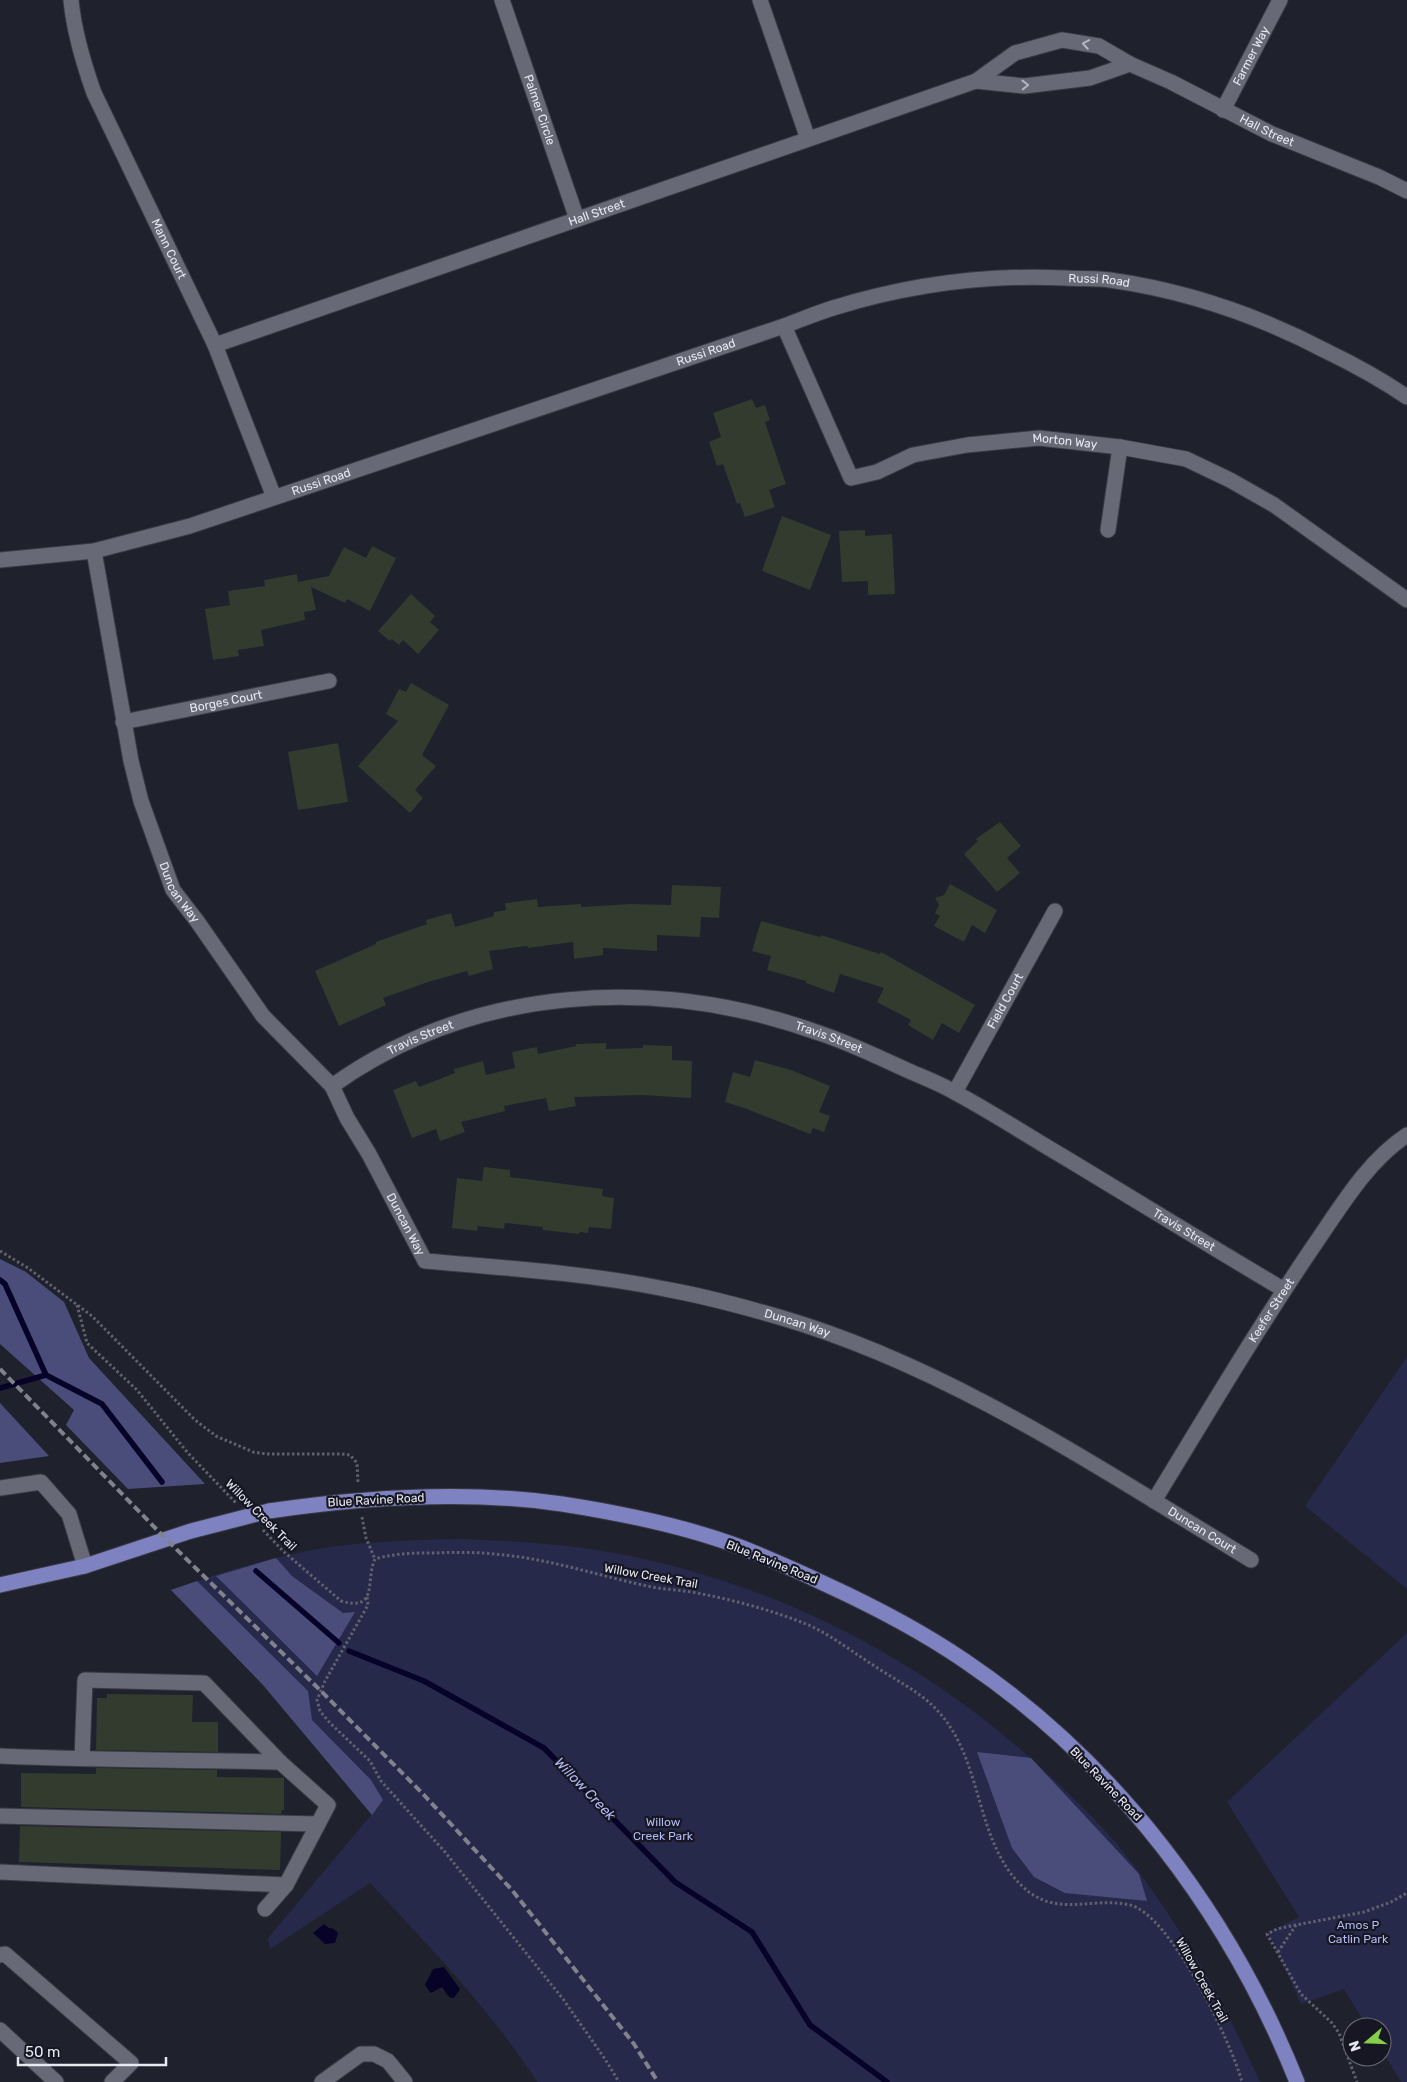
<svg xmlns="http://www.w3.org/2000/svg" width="1407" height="2082" viewBox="0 0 1407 2082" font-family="Rubik,sans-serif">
<rect width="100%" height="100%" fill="#1f212d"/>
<!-- green -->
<g fill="#27294b">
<polygon points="1407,1357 1407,1589 1305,1506"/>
<path d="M 460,1539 C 510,1541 559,1543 609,1552 C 776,1582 929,1661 1052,1778 C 1075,1799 1097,1821 1117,1844 C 1176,1917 1222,1997 1260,2082 L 537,2082 C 490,2009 429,1946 370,1883 L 270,1949 L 268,1938 L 372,1814 L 263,1685 L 171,1590 C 218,1573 268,1558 318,1549 C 365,1541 413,1540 460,1539 Z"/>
<polygon points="1407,1633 1407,2082 1401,2082 1382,2051 1382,2027 1367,2027 1344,1989 1301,2004 1268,1932 1299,1917 1227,1802"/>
</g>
<!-- forest -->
<g fill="#4a4d7a">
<polygon points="0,1259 26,1272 64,1302 89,1358 205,1484 128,1489 66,1425 74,1410 0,1344"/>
<polygon points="0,1403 49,1456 0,1463"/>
<polygon points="276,1558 292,1576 343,1613 355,1612 317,1676 216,1576"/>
<polygon points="197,1581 308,1691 312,1720 371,1780 383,1800 372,1815 263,1685 171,1590"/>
<polygon points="977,1752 1031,1758 1139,1874 1147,1901 1065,1893 1034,1877 1012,1848"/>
</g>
<!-- water -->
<g fill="#070227">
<polygon points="324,1924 329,1928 334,1929 338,1933 335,1943 325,1944 313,1933"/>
<polygon points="444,1967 460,1989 454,1998 449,1997 442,1987 431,1993 425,1985 433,1969"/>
</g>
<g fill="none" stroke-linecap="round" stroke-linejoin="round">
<!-- stream -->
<g stroke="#070227" stroke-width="5.5">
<polyline points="0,1280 5,1284 46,1375 102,1404 162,1482"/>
<polyline points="0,1388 46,1375"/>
<polyline points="256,1571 339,1643"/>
<polyline points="349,1651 424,1681 544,1748 675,1882 752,1932 810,2025 887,2082"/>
</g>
</g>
<!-- building -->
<g fill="#333b2f">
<polygon points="752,399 756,408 765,405 770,420 765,422 786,484 769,490 775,507 745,517 740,503 737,504 723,464 717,466 709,442 721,437 713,413"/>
<polygon points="782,516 831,535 810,590 762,571"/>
<polygon points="865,530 865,536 892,534 895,594 868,595 868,581 842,582 839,531"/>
<polygon points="372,546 396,558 370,611 347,599 345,603 311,587 316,610 304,612 305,620 261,630 264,646 238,650 239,656 213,660 205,609 230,605 228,591 265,586 264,580 297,574 298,582 329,576 344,547 366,558"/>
<polygon points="411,594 435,616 430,622 439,630 418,654 403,640 399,645 392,639 390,641 378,631"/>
<polygon points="411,683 449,705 422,755 436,766 415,790 423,798 410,813 358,766 398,721 386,714 399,689 406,692"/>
<polygon points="338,743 348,802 298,810 288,752"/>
<polygon points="1000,822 1021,846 1007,858 1020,873 997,892 964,854 978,841 976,839"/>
<polygon points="950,884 997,910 985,933 972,925 964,942 934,926 940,916 935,913 939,905 935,898 944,895"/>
<polygon points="672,885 721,887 719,918 701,917 700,937 657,935 657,951 603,948 603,955 574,959 573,942 528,948 527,946 489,951 493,969 469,976 467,971 428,982 383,998 386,1005 339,1026 315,971 376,944 376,942 427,924 426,920 451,913 455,927 494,916 494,912 506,910 505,903 537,899 538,907 581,904 581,907 631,904 671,905"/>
<polygon points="761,921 820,937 821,935 880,954 881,952 975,1005 959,1033 942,1023 933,1040 908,1025 911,1020 877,1002 884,988 840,974 834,993 806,983 806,981 767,970 771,956 752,951"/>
<polygon points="606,1043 606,1049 643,1048 643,1045 672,1046 672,1060 692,1061 691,1098 642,1095 574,1097 576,1106 549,1111 546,1098 504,1106 505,1111 461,1122 465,1132 440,1141 436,1129 412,1138 393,1090 416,1081 419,1087 455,1073 454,1069 483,1061 486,1075 515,1068 512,1052 537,1047 538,1054 576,1046 576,1044"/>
<polygon points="755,1060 791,1070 830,1086 819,1112 830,1116 824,1132 813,1128 810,1134 747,1109 725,1102 733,1072 750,1077"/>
<polygon points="484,1167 510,1170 510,1177 603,1189 602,1196 614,1198 611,1229 589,1227 588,1233 580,1232 579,1234 543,1230 543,1227 505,1223 504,1229 478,1226 477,1231 452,1228 457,1178 482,1181"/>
<polygon points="107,1694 193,1695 192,1722 218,1722 218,1752 96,1750 97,1698 107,1698"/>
<polygon points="96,1768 217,1770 217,1777 284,1778 284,1810 282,1810 281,1814 21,1807 21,1773 96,1774"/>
<polygon points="20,1826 281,1832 280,1870 19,1862"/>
</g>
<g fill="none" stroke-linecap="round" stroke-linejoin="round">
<defs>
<g id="minor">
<path id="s1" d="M 71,0 C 74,32 83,62 94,93 L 215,345 L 274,497"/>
<path id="s2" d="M 502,0 L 577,219"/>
<polyline points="760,0 808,139"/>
<polyline points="976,81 1024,86 1090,78 1130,64"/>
<path id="s3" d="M 1223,110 L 1280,0"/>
<path id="s4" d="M 784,326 L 851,478 L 877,472 L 913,455 L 967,445 L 1039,438 L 1120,447 L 1186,459 L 1230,480 L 1274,505 L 1407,600"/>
<path id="s5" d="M 215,345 L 976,81 L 1015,53 L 1062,40 L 1099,46 L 1130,64 L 1171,82 L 1272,134 L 1379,177 L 1407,191"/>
<polyline points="1108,530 1120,447"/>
<path id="s6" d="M 94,551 L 131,761 L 141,801 L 173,890 L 197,921 L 263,1016 L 332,1086 L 347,1118 L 369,1154 L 425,1261 C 505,1268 586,1273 665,1289 C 704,1296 741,1306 779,1317 C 948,1366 1102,1470 1251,1560"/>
<path id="s7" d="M 0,560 L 94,551 L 190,526 L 784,326 C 800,320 817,313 833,308 C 908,285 987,274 1065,278 C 1080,279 1095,278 1110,280 C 1187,291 1260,316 1328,352 C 1355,365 1382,380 1407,397"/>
<path id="s8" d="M 123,722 L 329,681"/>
<path id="s9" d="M 332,1086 C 475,984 659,975 822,1034 C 852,1044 880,1058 909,1071 C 925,1078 941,1084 956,1093 C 995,1114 1031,1138 1069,1160 C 1140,1203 1212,1247 1284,1290"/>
<path id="s10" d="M 955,1092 L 1055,911"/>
<polyline points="0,1488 41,1482 69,1514 85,1566"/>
<path id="s11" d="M 1154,1501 C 1207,1414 1259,1326 1317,1241 C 1343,1203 1368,1161 1407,1135"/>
<path d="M 0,1756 C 93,1760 186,1760 280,1762 L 204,1683 L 85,1680 L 82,1758"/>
<polyline points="0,1816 318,1824"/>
<polyline points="0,1872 286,1885 328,1805 280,1762"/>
<polyline points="265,1909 286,1885"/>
<polyline points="0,1955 5,1954 131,2063 112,2082"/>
<polyline points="0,2030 56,2082"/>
<polyline points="322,2082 361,2054 374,2054 388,2061 405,2082"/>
</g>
<g id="major">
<path d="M 269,1511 C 365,1497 466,1490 562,1504 C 620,1513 688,1527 743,1548 C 770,1559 798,1571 825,1584 C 873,1606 921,1631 965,1661 C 1116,1763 1230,1914 1297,2082"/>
<polyline points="0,1585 85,1566 191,1531"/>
</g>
</defs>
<!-- minor casing -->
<use href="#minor" stroke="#3a3b45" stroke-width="17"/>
<!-- major casing -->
<use href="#major" stroke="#3a3b45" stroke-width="17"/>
<!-- path -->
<g stroke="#5f616c" stroke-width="3" stroke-dasharray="2.5 2.5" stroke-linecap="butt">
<polyline points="0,1251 28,1268 92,1316 195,1420 216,1436 253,1452 267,1454 342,1454 350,1455 357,1463 358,1483"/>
<polyline points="77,1305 87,1343 137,1390 187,1452 236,1503"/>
<polyline points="362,1517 366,1538 375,1559"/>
<path d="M 263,1530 L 283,1551 L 341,1601 C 379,1612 365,1580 375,1559 C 396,1553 415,1553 436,1553 C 458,1552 481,1552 504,1555 C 554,1560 603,1577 652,1587 C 667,1590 682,1590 697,1593 C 734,1600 771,1610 806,1624 C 830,1634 851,1651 873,1665 C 895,1680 919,1691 937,1710 C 984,1760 974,1840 1022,1886 C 1056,1919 1091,1896 1130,1905 C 1171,1915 1231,2042 1242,2082"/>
<polyline points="367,1597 368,1605 325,1681 317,1700 320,1711 330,1723 370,1761 381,1781 445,1852 563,1999 605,2059 619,2082"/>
<polyline points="1296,1925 1277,1929 1267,1934 1301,1994 1332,2023 1339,2033 1357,2082"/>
<polyline points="1278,1952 1296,1925 1364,1912 1391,1902 1407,1893"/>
</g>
<!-- minor -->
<use href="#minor" stroke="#676977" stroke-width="15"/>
<!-- major -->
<use href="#major" stroke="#7e82c0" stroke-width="15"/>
<!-- rail -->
<polyline stroke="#80828c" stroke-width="4" stroke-dasharray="8 4" stroke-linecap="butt" points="0,1369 166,1539 321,1691 424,1795 512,1890 634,2044 658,2082"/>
<defs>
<polyline id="major-bridge" points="191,1531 269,1511"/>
</defs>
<!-- major-bridge casing -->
<use href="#major-bridge" stroke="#3a3b45" stroke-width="17" stroke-linecap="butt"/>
<!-- major-bridge -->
<use href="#major-bridge" stroke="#7e82c0" stroke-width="15"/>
</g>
<!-- one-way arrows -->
<defs><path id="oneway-chevron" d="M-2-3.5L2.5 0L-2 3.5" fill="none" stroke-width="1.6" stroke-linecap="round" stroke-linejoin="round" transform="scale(1.25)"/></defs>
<g stroke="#b4b6c0">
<use href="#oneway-chevron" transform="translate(1086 44) rotate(-170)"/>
<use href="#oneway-chevron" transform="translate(1025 85) rotate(-1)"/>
</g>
<g text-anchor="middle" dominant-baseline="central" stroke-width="4.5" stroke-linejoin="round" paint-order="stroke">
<!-- street labels -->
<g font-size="12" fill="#e7e9f1" stroke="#161723">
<text stroke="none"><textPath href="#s3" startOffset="61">Farmer Way</textPath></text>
<text stroke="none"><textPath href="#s2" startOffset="116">Palmer Circle</textPath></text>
<text stroke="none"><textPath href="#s5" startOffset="1128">Hall Street</textPath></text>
<text stroke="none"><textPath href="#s5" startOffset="404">Hall Street</textPath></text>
<text stroke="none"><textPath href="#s1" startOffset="269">Mann Court</textPath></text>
<text stroke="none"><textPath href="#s7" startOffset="1142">Russi Road</textPath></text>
<text stroke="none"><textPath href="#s7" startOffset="738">Russi Road</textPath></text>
<text stroke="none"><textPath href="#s4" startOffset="386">Morton Way</textPath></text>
<text stroke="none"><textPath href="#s7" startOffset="332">Russi Road</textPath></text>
<text stroke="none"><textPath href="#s8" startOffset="105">Borges Court</textPath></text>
<text stroke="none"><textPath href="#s6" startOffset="354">Duncan Way</textPath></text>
<text stroke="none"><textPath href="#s10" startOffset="104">Field Court</textPath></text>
<text stroke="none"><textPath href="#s9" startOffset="101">Travis Street</textPath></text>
<text stroke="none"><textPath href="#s9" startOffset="520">Travis Street</textPath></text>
<text stroke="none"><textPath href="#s6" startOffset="759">Duncan Way</textPath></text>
<text stroke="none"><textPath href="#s9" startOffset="925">Travis Street</textPath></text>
<text stroke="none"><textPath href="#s11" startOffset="224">Keefer Street</textPath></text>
<text stroke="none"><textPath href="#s6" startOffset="1179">Duncan Way</textPath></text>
<text transform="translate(376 1500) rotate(-3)">Blue Ravine Road</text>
<text transform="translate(261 1515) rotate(45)">Willow Creek Trail</text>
<text stroke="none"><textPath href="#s6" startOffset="1635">Duncan Court</textPath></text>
<text transform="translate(772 1562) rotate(22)">Blue Ravine Road</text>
<text transform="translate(651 1576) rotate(10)">Willow Creek Trail</text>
<text transform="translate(1106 1784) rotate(46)">Blue Ravine Road</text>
<text transform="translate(1202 1980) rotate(61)">Willow Creek Trail</text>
</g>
<!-- park labels -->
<g font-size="12" fill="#b3b9f4" stroke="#161723">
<text x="663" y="1822">Willow<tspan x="663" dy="14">Creek Park</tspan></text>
<text x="1358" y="1925">Amos P<tspan x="1358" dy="14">Catlin Park</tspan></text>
</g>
<!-- water labels -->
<g font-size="14" font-style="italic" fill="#b5bbf6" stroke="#161723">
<text transform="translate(585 1789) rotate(46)">Willow Creek</text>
</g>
</g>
<!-- north arrow -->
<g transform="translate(1367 2042) rotate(251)"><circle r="24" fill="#161723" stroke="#6a6b75"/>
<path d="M0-4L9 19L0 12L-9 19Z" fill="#85cf4c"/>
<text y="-8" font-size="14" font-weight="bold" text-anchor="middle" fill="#e7e9f1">N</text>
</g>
<!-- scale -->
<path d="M18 2057v8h148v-8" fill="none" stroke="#e7e9f1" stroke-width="2.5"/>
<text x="25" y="2057" font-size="15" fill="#e7e9f1" stroke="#161723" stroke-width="4" paint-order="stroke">50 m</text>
</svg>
